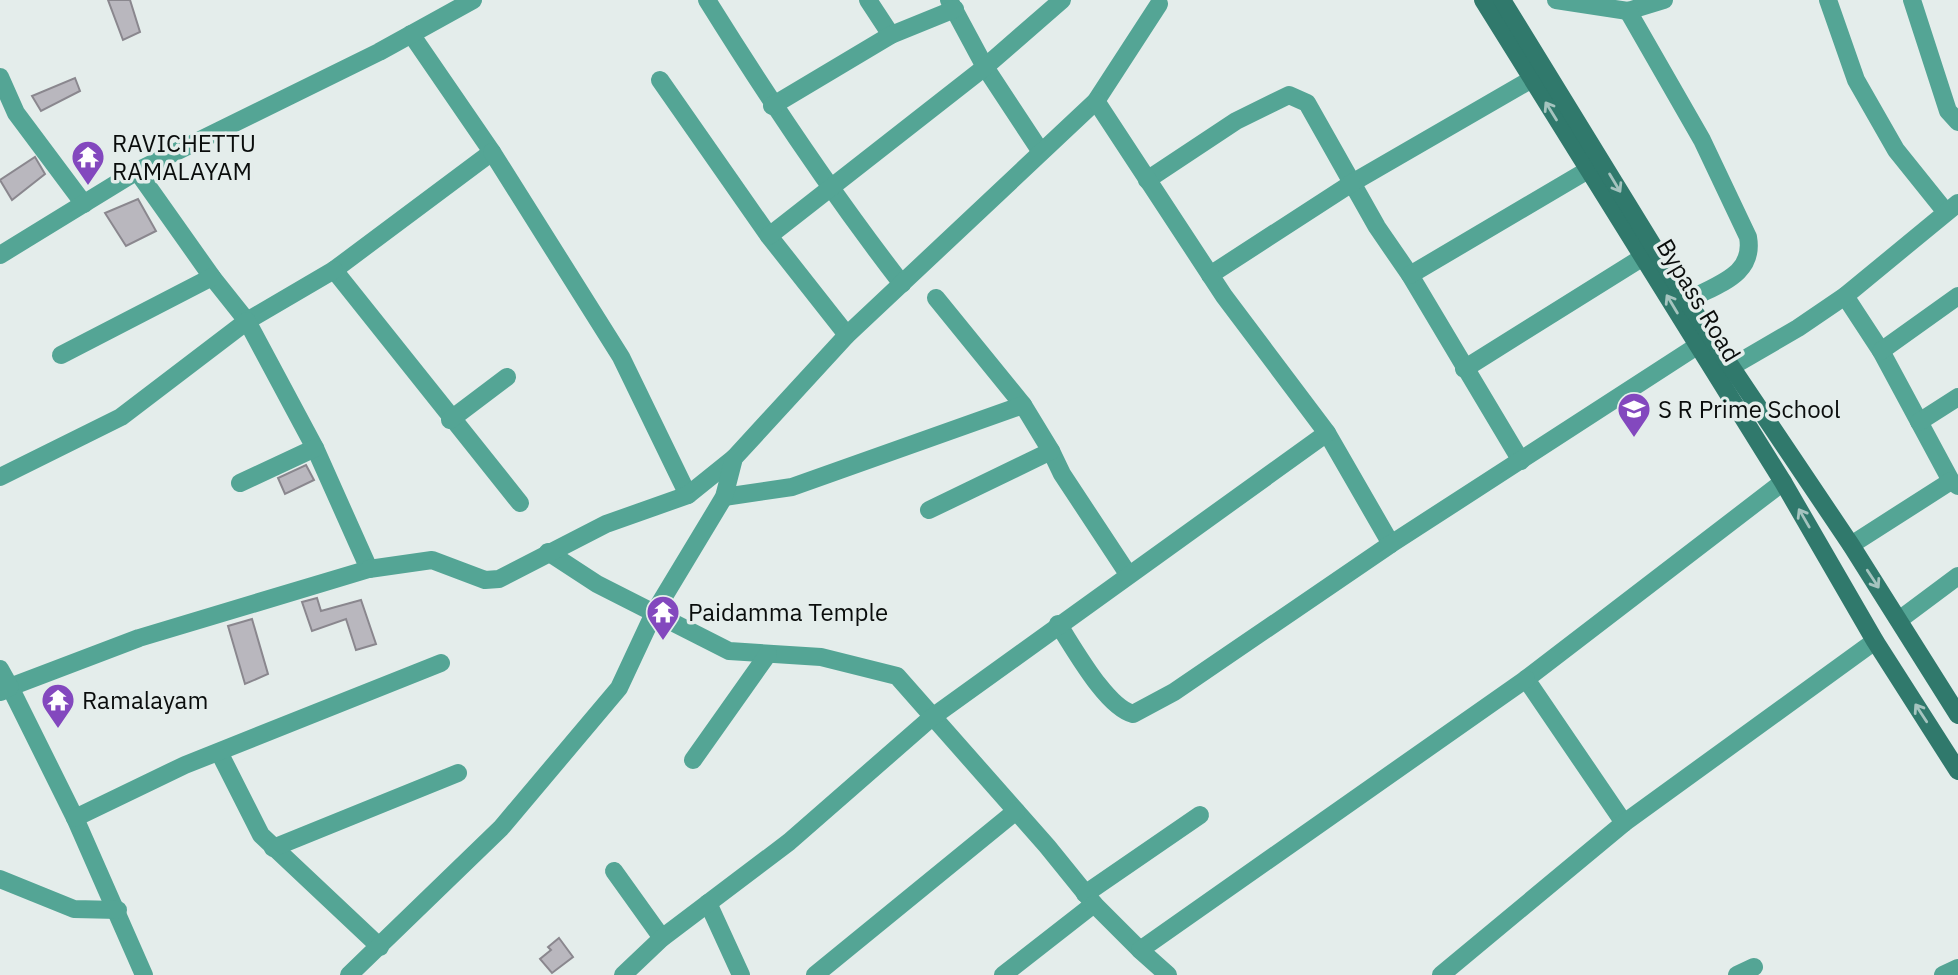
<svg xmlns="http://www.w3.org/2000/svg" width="1958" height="975" viewBox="0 0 1958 975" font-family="'IBM Plex Sans',sans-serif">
<rect width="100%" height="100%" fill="#e4edeb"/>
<!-- building -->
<g fill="#b9b7be" stroke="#8a878e" stroke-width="2">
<polygon points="108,0 130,0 140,32 123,40"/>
<polygon points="75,78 80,91 41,111 32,96"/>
<polygon points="35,157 45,174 12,200 0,180"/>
<polygon points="138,199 156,231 126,246 105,213"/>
<polygon points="306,465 314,480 285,494 278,478"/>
<polygon points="317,598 321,611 361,600 376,644 356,650 346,619 312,631 302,602"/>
<polygon points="252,619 268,674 245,684 228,626"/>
<polygon points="559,938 573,957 552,973 540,959 551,950 548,947"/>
</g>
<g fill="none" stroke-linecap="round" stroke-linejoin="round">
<!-- minor -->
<g stroke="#54a595" stroke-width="18">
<path d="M 707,0 C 768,98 831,192 902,284"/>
<polyline points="868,0 891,35"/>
<polyline points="949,0 985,67 1041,152"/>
<polyline points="1556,0 1628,11 1664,0"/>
<polyline points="1828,0 1856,80 1896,150 1945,211"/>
<polyline points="1912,0 1948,111 1958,122"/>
<path d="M 1628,11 L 1702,140 L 1748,237 C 1755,276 1716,284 1687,301"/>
<polyline points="411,34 492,152 334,270 520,503"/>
<polyline points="0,77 16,113 84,204"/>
<polyline points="660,80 769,236 847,335"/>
<polyline points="772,106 891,35 955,9"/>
<polyline points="492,152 621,357 688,495"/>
<polyline points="137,171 212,277 247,321 334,270"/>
<polyline points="1147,180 1236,121 1289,95 1307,103 1377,227 1410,275 1521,461"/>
<polyline points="769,236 985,67 1062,0"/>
<polyline points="0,255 137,171 379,52 473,0"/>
<polyline points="1210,275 1352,183 1532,79"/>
<polyline points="1410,275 1588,170"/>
<polyline points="1845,296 1881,351 1951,481 1958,486"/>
<polyline points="936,298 1023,405"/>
<polyline points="1881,351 1958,296"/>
<polyline points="61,355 212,277"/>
<polyline points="1731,367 1798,328 1845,296 1958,203"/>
<polyline points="1464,369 1643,257"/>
<polyline points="450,420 507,377"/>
<polyline points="1919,422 1958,397"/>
<polyline points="1327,433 1391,544"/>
<polyline points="1051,451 1062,474 1128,574"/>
<polyline points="0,477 121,417 247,321 315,448 369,569 139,638 10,687 75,818 144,975"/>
<polyline points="240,483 315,448"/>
<polyline points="724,497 792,487 1023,405 1051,451 929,510"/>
<polyline points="1851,545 1951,481"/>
<polyline points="548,552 597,584 729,651 821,657 897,676 1047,846 1094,904 1003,975"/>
<polyline points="369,569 432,560 485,580 499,579 606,524 688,495 734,458"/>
<polyline points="1899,620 1958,576"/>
<path d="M 1058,624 C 1074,648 1106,707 1133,714 L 1174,692 L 1391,544 L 1697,346"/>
<polyline points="0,669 10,687 1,692"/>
<polyline points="220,754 261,835 380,947"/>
<polyline points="693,760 768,654"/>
<polyline points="75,818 185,765 441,663"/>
<polyline points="1624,823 1526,679 1783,482"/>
<polyline points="273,848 458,773"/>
<polyline points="614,871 662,938"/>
<polyline points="0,879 74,909 118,910"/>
<polyline points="1085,894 1200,815"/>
<polyline points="708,903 741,975"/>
<polyline points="1094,904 1140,950"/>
<polyline points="349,975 501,828 619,688 654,613 724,497 734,458 847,335 1096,101 1159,4"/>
<polyline points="623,975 662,938 789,842 931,718 1327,433 1224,296 1096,101"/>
<polyline points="815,975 1016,811"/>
<polyline points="1168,975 1140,950 1526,679"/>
<polyline points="1441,975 1624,823 1875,641"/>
<polyline points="1737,975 1754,967"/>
<polyline points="1943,975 1958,968"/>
</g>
<!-- secondary -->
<g stroke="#30796c" stroke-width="18">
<polyline points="1483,0 1783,482 1875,641 1958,771"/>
<polyline points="1502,0 1687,301 1851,545 1958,715"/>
</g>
</g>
<!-- one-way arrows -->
<defs><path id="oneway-shaft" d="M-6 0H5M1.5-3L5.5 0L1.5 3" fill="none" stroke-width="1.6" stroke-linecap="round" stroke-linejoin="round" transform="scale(1.75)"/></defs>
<g stroke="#a5c4bf">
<use href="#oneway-shaft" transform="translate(1551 111) rotate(-122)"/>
<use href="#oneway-shaft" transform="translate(1615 183) rotate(59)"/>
<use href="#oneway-shaft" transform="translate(1672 304) rotate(-121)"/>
<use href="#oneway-shaft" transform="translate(1804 518) rotate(-120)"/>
<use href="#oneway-shaft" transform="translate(1873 579) rotate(57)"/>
<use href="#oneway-shaft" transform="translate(1921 713) rotate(-123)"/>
</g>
<!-- icons -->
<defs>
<symbol id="temple-pin" viewBox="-11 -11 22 30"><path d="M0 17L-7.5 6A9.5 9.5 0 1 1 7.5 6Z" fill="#8348be" stroke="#e4edeb"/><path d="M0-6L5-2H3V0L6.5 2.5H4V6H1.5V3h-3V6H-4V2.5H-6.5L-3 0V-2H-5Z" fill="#fff"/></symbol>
<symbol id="school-pin" viewBox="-11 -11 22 30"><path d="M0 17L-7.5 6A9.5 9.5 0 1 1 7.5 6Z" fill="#8348be" stroke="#e4edeb"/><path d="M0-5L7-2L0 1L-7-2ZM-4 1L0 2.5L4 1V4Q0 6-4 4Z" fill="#fff"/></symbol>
</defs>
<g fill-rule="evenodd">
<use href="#temple-pin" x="69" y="138" width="38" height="52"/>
<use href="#school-pin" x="1615" y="390" width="38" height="52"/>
<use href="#temple-pin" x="644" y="593" width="38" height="52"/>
<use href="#temple-pin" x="39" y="681" width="38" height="52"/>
</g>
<g text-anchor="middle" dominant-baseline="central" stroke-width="7" stroke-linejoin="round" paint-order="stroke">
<!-- poi labels -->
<g font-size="24" fill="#0a0d0c" stroke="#e4edeb" text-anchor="start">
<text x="112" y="143">RAVICHETTU<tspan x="112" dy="28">RAMALAYAM</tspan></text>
<text x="1658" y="409">S R Prime School</text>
<text x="688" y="612">Paidamma Temple</text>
<text x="82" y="700">Ramalayam</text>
</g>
<!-- street labels -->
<g font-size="24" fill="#0a0d0c" stroke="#e4edeb">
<text transform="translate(1699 300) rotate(59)">Bypass Road</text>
</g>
</g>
</svg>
